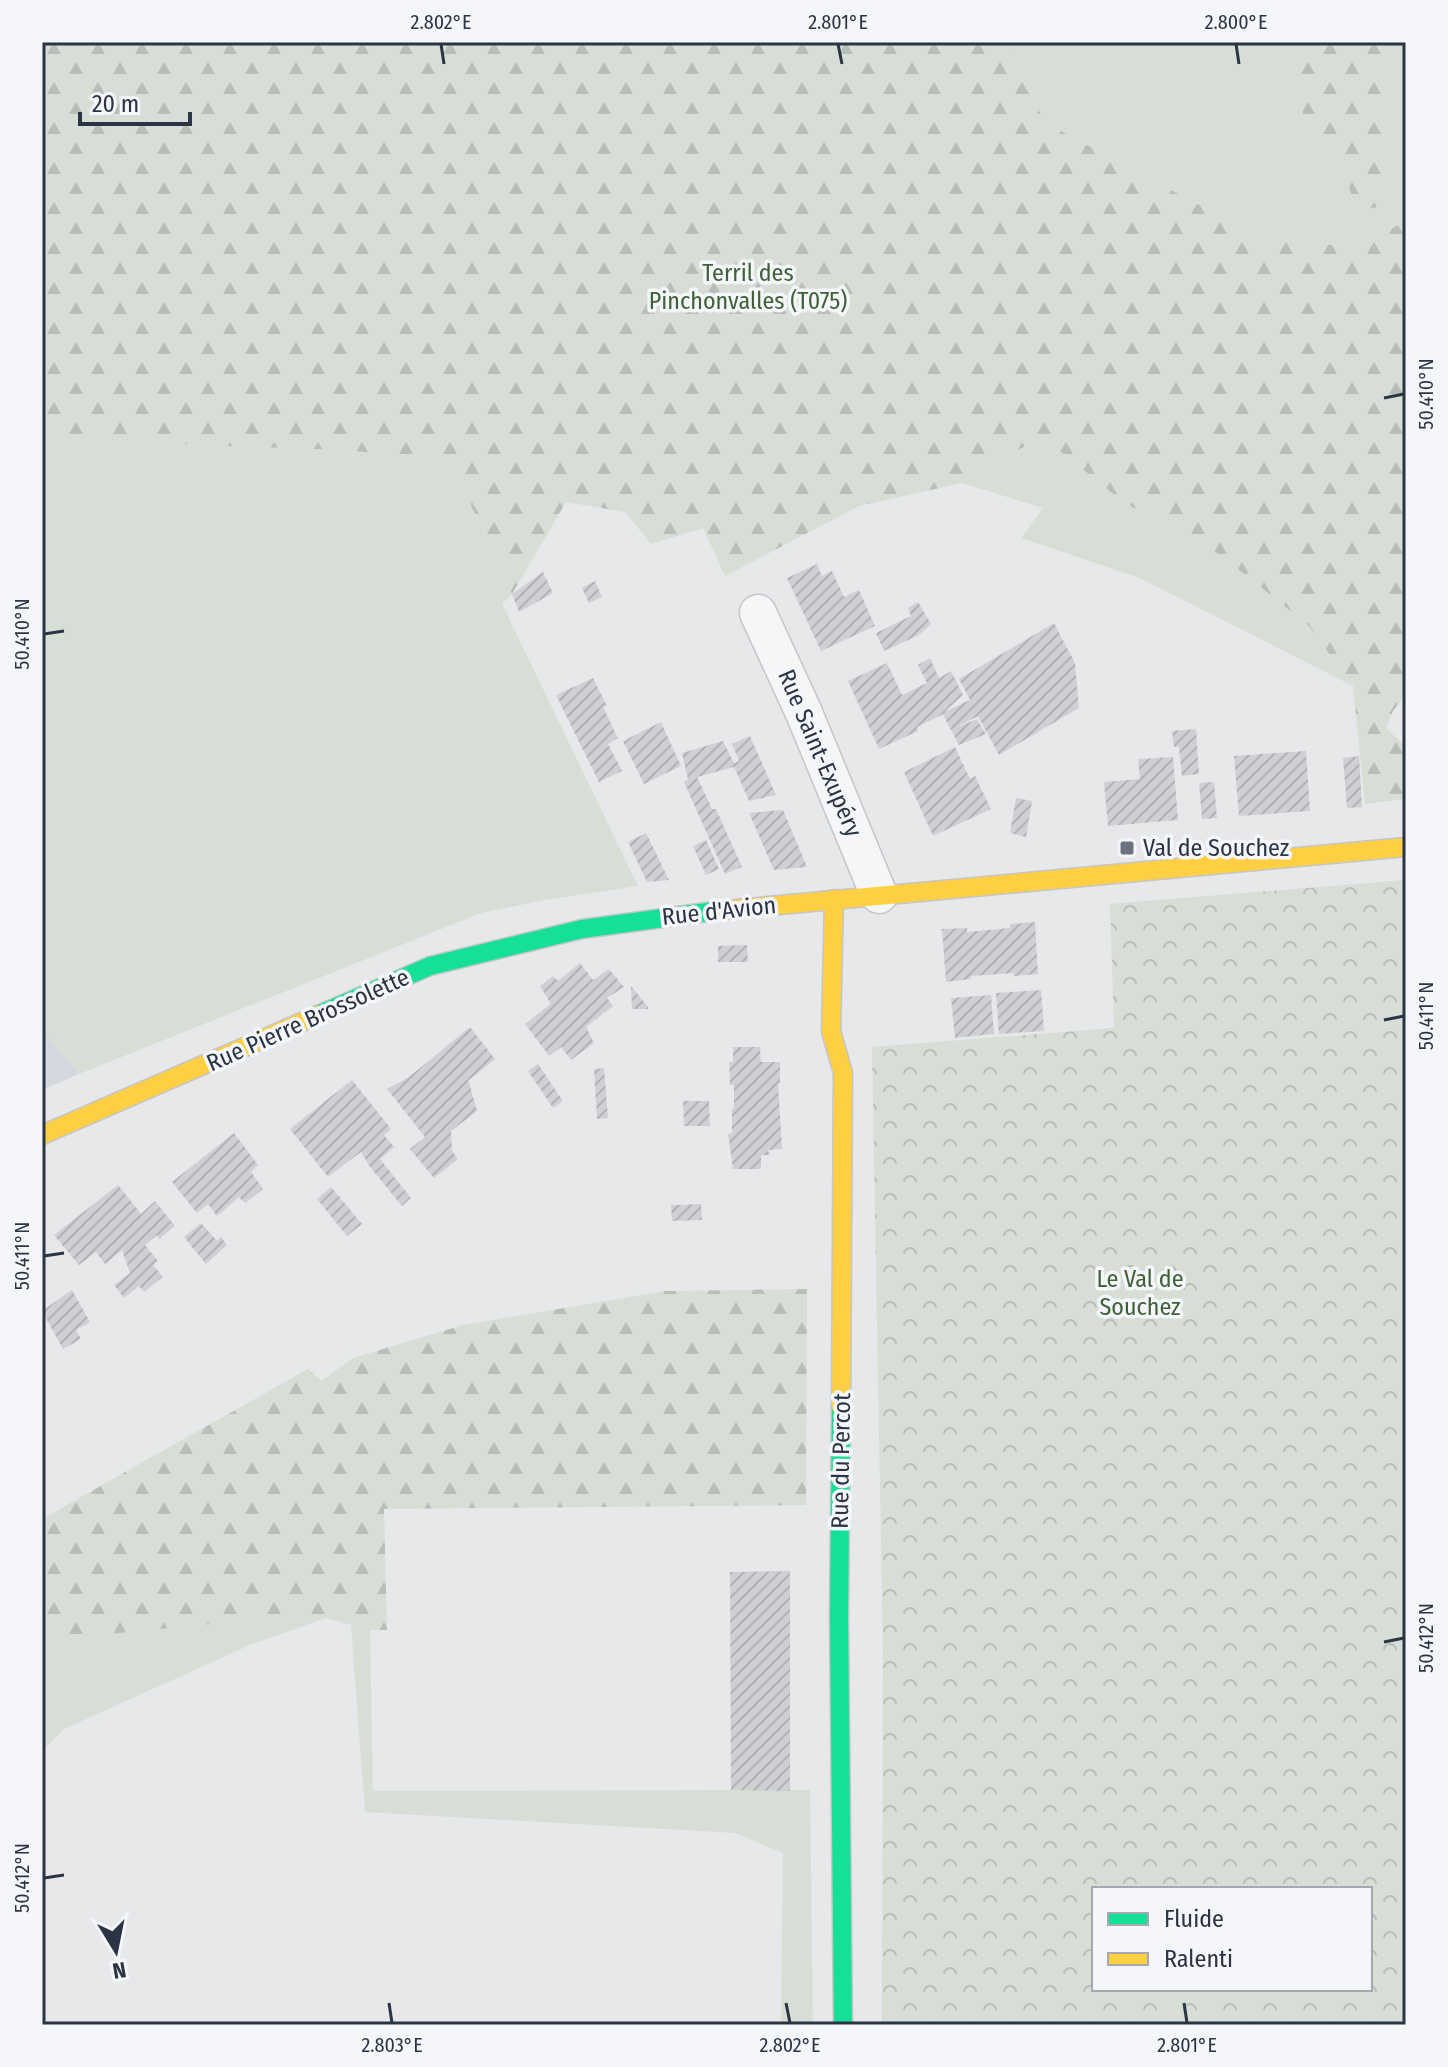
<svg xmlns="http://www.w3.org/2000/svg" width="1448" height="2067" viewBox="0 0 1448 2067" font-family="'Fira Sans Condensed',sans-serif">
<defs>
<pattern id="forest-firs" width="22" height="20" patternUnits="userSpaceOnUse" patternTransform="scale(2)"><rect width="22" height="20" fill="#d6ded6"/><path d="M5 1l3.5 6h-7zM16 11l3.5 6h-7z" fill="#b8bfb9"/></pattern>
<pattern id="park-crowns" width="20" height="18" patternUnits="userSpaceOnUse" patternTransform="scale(2)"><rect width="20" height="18" fill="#d6ded6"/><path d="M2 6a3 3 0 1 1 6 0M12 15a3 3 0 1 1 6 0" fill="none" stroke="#b8bfb9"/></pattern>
<pattern id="building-hatch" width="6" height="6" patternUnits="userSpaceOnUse" patternTransform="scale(2)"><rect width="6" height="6" fill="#ced0d3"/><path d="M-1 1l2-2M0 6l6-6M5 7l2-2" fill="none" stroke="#b1b3b6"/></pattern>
</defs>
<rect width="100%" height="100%" fill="#e6e8ea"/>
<!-- built -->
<polygon fill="#d4d7dd" points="42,1030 79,1074 42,1090"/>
<!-- grass -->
<g fill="#d6ded6">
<polygon points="1011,42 1297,42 1303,116 1340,154 1356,212 1390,175 1382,119 1389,66 1384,42 1406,42 1406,221 1356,248 1257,236 1044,122"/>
<polygon points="1044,438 1123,502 1219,554 1308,625 1353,686 1140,578 1021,538 1043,508 962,483 988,463"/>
<polygon points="42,439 338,450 449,458 512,594 502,604 638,886 545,900 481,913 79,1074 42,1030"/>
<polygon points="326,1618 250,1645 64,1729 42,1751 42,1633 57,1639 214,1624"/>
<polygon points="351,1625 370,1630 373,1791 810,1790 813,2025 781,2025 783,1853 735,1833 365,1812"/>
</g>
<!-- forest -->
<g fill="url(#forest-firs)">
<polygon points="42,42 1011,42 1044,122 1257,236 1356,248 1406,221 1406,694 1393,711 1386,728 1406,747 1406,799 1365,804 1353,686 1308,625 1219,554 1123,502 1044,438 988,463 962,483 859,506 725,576 703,528 651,544 625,512 566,502 512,594 449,458 338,450 42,439"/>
<polygon points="1297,42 1384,42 1389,66 1382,119 1390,175 1385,205 1356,212 1340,154 1324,155 1303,116"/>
<polygon points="807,1289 806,1505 384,1509 387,1630 370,1630 326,1618 214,1624 57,1639 42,1633 42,1519 308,1369 321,1381 353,1358 463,1325 665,1291"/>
</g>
<!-- park -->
<path fill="url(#park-crowns)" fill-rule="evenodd" d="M 1406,880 L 1406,2025 L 882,2025 L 883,1651 L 872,1047 L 1114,1028 L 1110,904 ZM 1094,1889 L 1370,1889 L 1370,1989 L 1094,1989 Z"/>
<!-- building -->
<g fill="url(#building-hatch)">
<polygon points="817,564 822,576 832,571 844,597 859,590 875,626 821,651 787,578"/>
<polygon points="543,572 553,593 519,612 512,594"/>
<polygon points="595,581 602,597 589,603 582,588"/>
<polygon points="918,602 931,624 919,635 884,651 876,633 911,616 908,608"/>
<polygon points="1054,623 1075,663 1079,708 999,755 978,716 955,728 977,719 986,734 959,745 942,713 970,700 959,679"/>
<polygon points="930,658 939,678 951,671 963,695 940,716 917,727 918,731 879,749 848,681 887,663 902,695 927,683 918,665"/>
<polygon points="593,678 607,706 603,707 618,738 608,744 622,771 599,782 556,695"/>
<polygon points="661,722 681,766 644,784 623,741"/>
<polygon points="1196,729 1199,774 1182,776 1179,747 1174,747 1172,731"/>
<polygon points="750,736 776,795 749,801 734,767 697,777 712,809 716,809 742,867 725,874 684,782 688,780 682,753 723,741 734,763 739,761 732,744"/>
<polygon points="955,747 970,779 975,776 991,809 933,836 904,772"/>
<polygon points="1306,751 1310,811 1239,816 1234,756"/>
<polygon points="1359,756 1362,807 1347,808 1343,758"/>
<polygon points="1173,757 1178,820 1108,826 1104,782 1140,779 1138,759"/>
<polygon points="1214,782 1217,818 1202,819 1199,783"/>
<polygon points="1016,798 1032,801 1026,837 1010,833"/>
<polygon points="783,810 807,867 774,870 749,813"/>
<polygon points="646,833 669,880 647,882 628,842"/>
<polygon points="706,840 719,869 706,875 693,846"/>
<polygon points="1035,922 1038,974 1014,976 1013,973 971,976 971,979 946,982 942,929 967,928 967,932 1010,928 1010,924"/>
<polygon points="747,945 748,962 718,962 718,946"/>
<polygon points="580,963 593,980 609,969 624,987 607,998 613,1006 586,1027 594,1043 571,1060 561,1047 549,1056 525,1024 551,1004 540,986 553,976 558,981"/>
<polygon points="631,986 648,1007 648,1009 632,1009"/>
<polygon points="1041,990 1044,1031 999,1034 996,993"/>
<polygon points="991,995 994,1034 955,1038 951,998"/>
<polygon points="470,1027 495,1059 469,1080 468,1079 477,1111 451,1131 452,1151 458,1159 434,1178 410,1149 425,1137 387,1089 409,1077"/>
<polygon points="733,1047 760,1047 761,1062 780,1062 780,1083 778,1083 782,1149 767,1150 771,1155 761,1155 761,1169 733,1169 728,1134 732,1133 732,1107 734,1110 734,1085 730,1085 729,1062 733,1062"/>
<polygon points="538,1064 563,1101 553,1108 528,1071"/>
<polygon points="604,1068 608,1118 597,1119 594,1069"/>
<polygon points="352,1080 391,1129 384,1135 394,1147 380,1159 411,1198 402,1206 370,1167 361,1152 328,1177 290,1129"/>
<polygon points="683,1101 709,1101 710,1126 684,1126"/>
<polygon points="234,1133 258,1165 251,1172 263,1189 245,1203 239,1197 217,1216 208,1204 197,1213 172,1182"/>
<polygon points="118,1185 141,1214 155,1201 175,1226 159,1239 157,1235 145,1245 158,1261 153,1265 163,1277 144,1292 139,1286 124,1298 114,1285 130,1273 122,1250 105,1264 96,1252 79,1265 54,1235"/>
<polygon points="331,1187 362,1224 347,1236 317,1199"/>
<polygon points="701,1204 702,1220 672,1221 671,1205"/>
<polygon points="201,1223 217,1241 221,1237 227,1245 206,1264 184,1237"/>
<polygon points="72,1290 90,1322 76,1330 81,1339 63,1349 42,1311"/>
<polygon points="790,1571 790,1791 731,1790 730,1572"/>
</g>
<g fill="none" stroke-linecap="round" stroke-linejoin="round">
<defs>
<polyline id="street" points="758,613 804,713 879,895"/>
<g id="fast">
<polyline points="318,1015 430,966 582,929 715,911"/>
<polyline points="841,1407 839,1617 843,2025"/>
</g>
<g id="slow">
<polyline points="834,899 831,1031 843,1073 841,1407"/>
<polyline points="715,911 1406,847"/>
<polyline points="42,1135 318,1015"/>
</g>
</defs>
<!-- street casing -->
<use href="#street" stroke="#c4c6c8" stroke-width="39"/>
<!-- fast casing -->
<use href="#fast" stroke="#c4c6c8" stroke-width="21"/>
<!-- slow casing -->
<use href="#slow" stroke="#c4c6c8" stroke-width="21"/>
<!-- street -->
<use href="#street" stroke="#f5f6f7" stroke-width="36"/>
<!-- fast -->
<use href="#fast" stroke="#16e098" stroke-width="18"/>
<!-- slow -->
<use href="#slow" stroke="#ffcf43" stroke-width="18"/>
</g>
<!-- ticks -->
<path fill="none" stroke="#2b3445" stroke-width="3" d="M 441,44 L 444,64M 838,44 L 842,64M 1236,44 L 1239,64M 1384,398 L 1404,394M 44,634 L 64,631M 1384,1020 L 1404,1016M 44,1256 L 64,1253M 1384,1642 L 1404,1638M 44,1878 L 64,1875M 389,2003 L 392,2023M 786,2003 L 790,2023M 1184,2003 L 1187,2023"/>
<!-- markers -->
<rect fill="#6c737f" stroke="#f4f6f9" stroke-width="3" x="1119" y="840" width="16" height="16" rx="4"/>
<g text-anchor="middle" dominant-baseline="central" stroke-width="7" stroke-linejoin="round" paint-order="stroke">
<!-- park labels -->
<g font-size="24" fill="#3f6138" stroke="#f4f6f9">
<text x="748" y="273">Terril des<tspan x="748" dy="28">Pinchonvalles (T075)</tspan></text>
<text x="1140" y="1279">Le Val de<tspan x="1140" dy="28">Souchez</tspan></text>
</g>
<!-- street labels -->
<g font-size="24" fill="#2b3445" stroke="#f4f6f9">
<text transform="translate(820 753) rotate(67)">Rue Saint-Exupéry</text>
<text transform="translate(719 911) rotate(-6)">Rue d'Avion</text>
<text transform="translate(308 1020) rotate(-24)">Rue Pierre Brossolette</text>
<text transform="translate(841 1461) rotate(-89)">Rue du Percot</text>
</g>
<!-- poi labels -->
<g font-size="24" fill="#2b3445" stroke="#f4f6f9" text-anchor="start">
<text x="1143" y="848">Val de Souchez</text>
</g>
</g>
<!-- border -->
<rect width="1448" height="2067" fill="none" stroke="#f4f6f9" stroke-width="88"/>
<!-- legend -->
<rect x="1092" y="1887" width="280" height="104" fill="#f4f6f9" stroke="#a4a8b1" stroke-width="2"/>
<rect x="1108" y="1913" width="40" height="12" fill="#16e098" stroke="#a4a8b1" stroke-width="2"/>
<text x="1164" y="1927" font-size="24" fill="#2b3445">Fluide</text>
<rect x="1108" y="1953" width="40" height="12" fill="#ffcf43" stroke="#a4a8b1" stroke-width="2"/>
<text x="1164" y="1967" font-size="24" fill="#2b3445">Ralenti</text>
<!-- north arrow -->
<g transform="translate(116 1951) rotate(170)" stroke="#f4f6f9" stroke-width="6" paint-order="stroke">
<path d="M0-6L14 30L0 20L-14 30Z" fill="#2b3445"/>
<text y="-12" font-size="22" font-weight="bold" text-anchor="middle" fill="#2b3445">N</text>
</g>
<!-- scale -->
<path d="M80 112v12h110v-12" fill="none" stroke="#2b3445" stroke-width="4"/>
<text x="92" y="112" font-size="24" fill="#2b3445" stroke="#f4f6f9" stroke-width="6" paint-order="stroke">20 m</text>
<rect x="44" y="44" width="1360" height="1979" fill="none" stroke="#2b3445" stroke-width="3"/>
<g font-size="20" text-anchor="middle" fill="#2b3445">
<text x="441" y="29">2.802°E</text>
<text x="838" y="29">2.801°E</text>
<text x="1236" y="29">2.800°E</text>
<text transform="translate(1426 394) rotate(-90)" y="7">50.410°N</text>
<text transform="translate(22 634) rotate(-90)" y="7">50.410°N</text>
<text transform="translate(1426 1016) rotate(-90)" y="7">50.411°N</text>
<text transform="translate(22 1256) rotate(-90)" y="7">50.411°N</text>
<text transform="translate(1426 1638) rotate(-90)" y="7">50.412°N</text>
<text transform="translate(22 1878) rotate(-90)" y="7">50.412°N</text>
<text x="392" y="2052">2.803°E</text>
<text x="790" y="2052">2.802°E</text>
<text x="1187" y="2052">2.801°E</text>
</g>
</svg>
